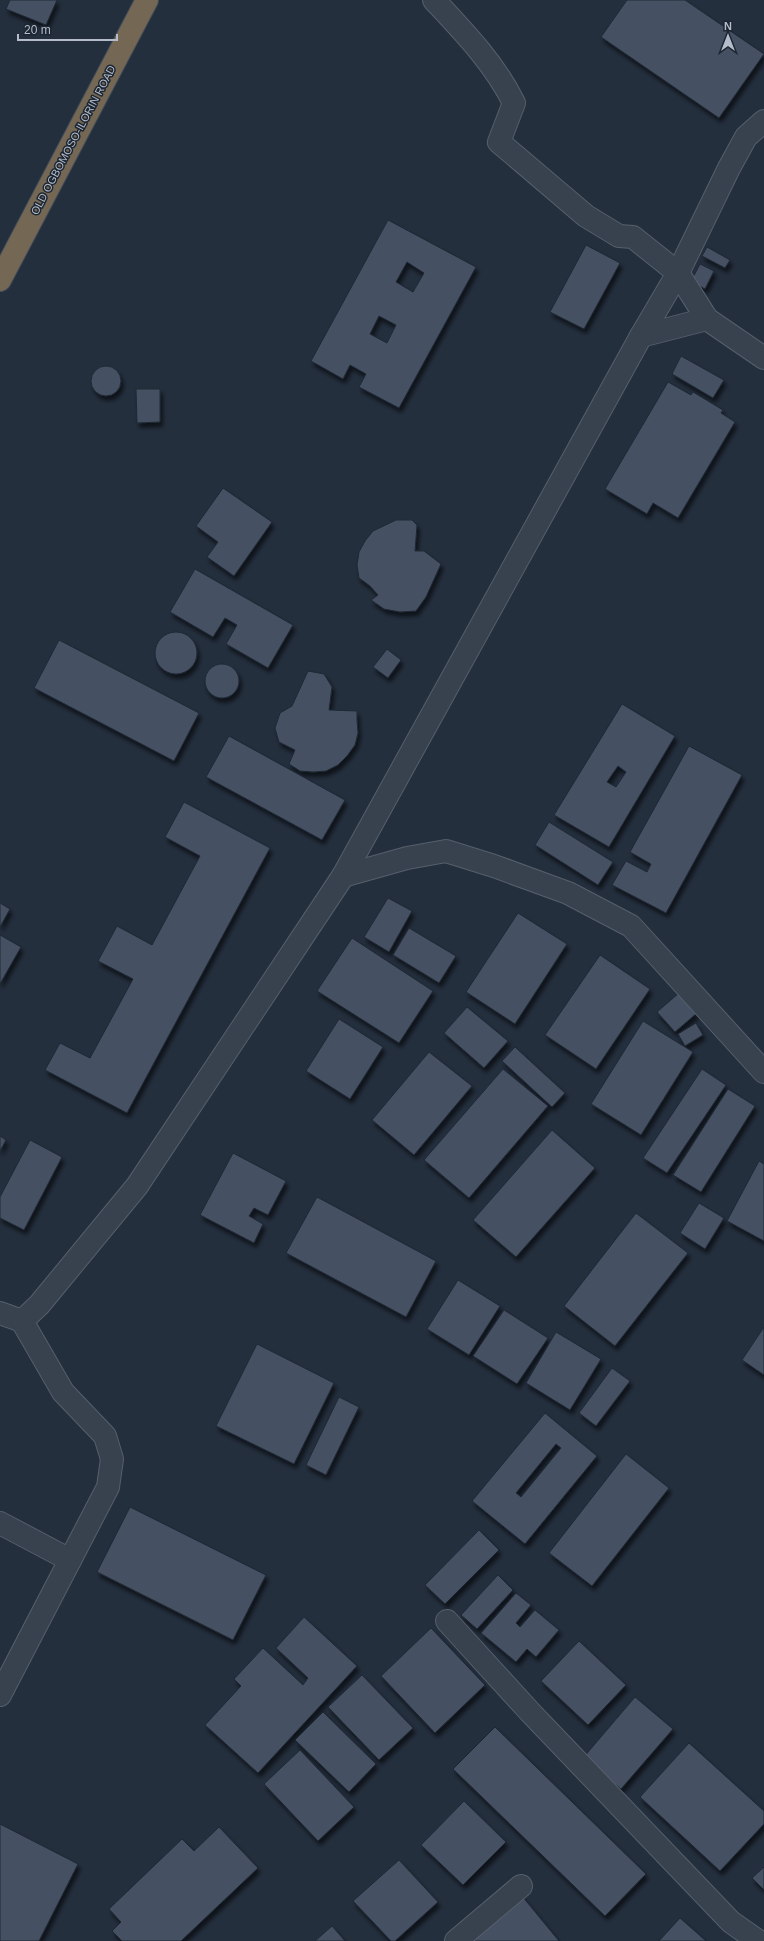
<svg xmlns="http://www.w3.org/2000/svg" width="764" height="1941" viewBox="0 0 764 1941" font-family="Helvetica,sans-serif">
<defs>
<filter id="shadow"><feDropShadow dx="2.5" dy="4.5" stdDeviation="2" flood-color="#0009"/></filter>
</defs>
<rect width="100%" height="100%" fill="#242f3e"/>
<!-- building -->
<g fill="#455162" stroke="#1f2835" fill-rule="evenodd" filter="url(#shadow)">
<polygon points="10,0 57,0 46,25 6,9"/>
<polygon points="627,0 685,0 764,54 719,118 601,37"/>
<path d="M 388,220 L 476,267 L 399,408 L 359,387 L 366,374 L 350,365 L 343,379 L 311,361 ZM 407,262 L 424,273 L 413,292 L 396,282 ZM 379,316 L 396,325 L 387,343 L 370,334 Z"/>
<polygon points="586,245 620,263 584,329 550,312"/>
<polygon points="707,247 730,260 725,268 702,256"/>
<polygon points="700,264 714,271 705,289 691,281"/>
<polygon points="681,356 724,380 713,398 672,374"/>
<circle cx="106" cy="381" r="15"/>
<polygon points="668,382 691,395 693,392 723,410 721,413 735,422 678,518 653,503 647,514 605,489"/>
<polygon points="136,389 160,389 160,422 137,423"/>
<polygon points="223,488 272,522 234,576 207,557 218,542 196,526"/>
<polygon points="396,520 412,520 417,525 415,551 424,551 441,564 426,597 416,611 400,612 384,609 371,600 378,595 370,586 359,578 357,565 359,552 365,541 373,531"/>
<polygon points="195,569 293,625 268,668 226,644 237,625 225,618 213,637 170,612"/>
<circle cx="176" cy="653" r="21"/>
<polygon points="59,640 199,713 174,761 34,688"/>
<polygon points="387,649 401,660 388,678 373,667"/>
<circle cx="222" cy="681" r="17"/>
<polygon points="308,671 324,674 332,687 329,710 357,711 357,720 358,733 355,745 347,756 338,765 326,771 313,772 300,771 289,764 295,750 279,742 275,728 280,713 292,706"/>
<path d="M 622,704 L 675,736 L 609,847 L 554,815 ZM 618,766 L 626,772 L 616,787 L 607,782 Z"/>
<polygon points="229,736 345,800 322,840 206,777"/>
<polygon points="689,746 742,775 666,913 612,885 626,861 647,872 651,864 630,852"/>
<polygon points="184,802 270,848 127,1113 45,1070 60,1043 90,1058 133,979 98,961 117,926 152,945 200,856 165,837"/>
<polygon points="549,822 613,862 598,885 535,845"/>
<polygon points="388,898 412,911 389,952 364,937"/>
<polygon points="0,903 10,909 0,927"/>
<polygon points="518,913 567,944 515,1024 466,992"/>
<polygon points="409,928 456,956 439,983 393,955"/>
<polygon points="0,935 21,947 0,984"/>
<polygon points="352,938 433,991 399,1043 317,991"/>
<polygon points="600,955 650,989 596,1069 545,1035"/>
<polygon points="679,993 697,1013 675,1032 657,1012"/>
<polygon points="467,1007 508,1041 484,1068 444,1033"/>
<polygon points="339,1019 383,1047 350,1099 306,1071"/>
<polygon points="643,1021 693,1052 641,1135 591,1104"/>
<polygon points="696,1023 703,1035 685,1046 678,1034"/>
<polygon points="515,1047 565,1093 552,1107 502,1061"/>
<polygon points="429,1052 472,1086 414,1155 372,1120"/>
<polygon points="503,1069 548,1106 469,1198 424,1160"/>
<polygon points="702,1069 726,1085 667,1173 643,1158"/>
<polygon points="728,1089 755,1106 701,1192 673,1175"/>
<polygon points="552,1130 595,1168 516,1257 473,1220"/>
<polygon points="0,1136 6,1140 0,1151"/>
<polygon points="30,1140 62,1157 24,1230 0,1218 0,1197"/>
<polygon points="233,1153 286,1181 268,1215 254,1208 249,1216 263,1224 254,1243 200,1215"/>
<polygon points="759,1161 764,1164 764,1241 727,1221"/>
<polygon points="317,1197 436,1261 406,1317 286,1253"/>
<polygon points="699,1203 724,1218 705,1249 680,1233"/>
<polygon points="636,1213 688,1253 615,1346 564,1306"/>
<polygon points="458,1280 500,1306 469,1355 427,1329"/>
<polygon points="504,1310 548,1338 517,1384 473,1356"/>
<polygon points="764,1327 764,1375 742,1360"/>
<polygon points="556,1332 601,1359 570,1410 526,1383"/>
<polygon points="257,1344 334,1383 294,1464 216,1426"/>
<polygon points="612,1368 630,1381 596,1426 579,1413"/>
<polygon points="339,1397 359,1407 326,1475 306,1465"/>
<path d="M 545,1413 L 597,1456 L 525,1544 L 472,1501 ZM 556,1444 L 561,1448 L 521,1497 L 516,1493 Z"/>
<polygon points="626,1454 669,1488 592,1586 549,1553"/>
<polygon points="130,1507 266,1575 233,1640 97,1572"/>
<polygon points="479,1530 499,1550 445,1604 425,1585"/>
<polygon points="498,1575 513,1590 477,1629 461,1615"/>
<polygon points="516,1593 531,1605 516,1623 520,1627 535,1610 559,1630 536,1657 527,1649 516,1662 481,1633"/>
<polygon points="304,1617 357,1666 258,1773 205,1725 241,1686 234,1679 263,1648 303,1685 308,1678 276,1648"/>
<polygon points="431,1628 485,1685 435,1733 381,1676"/>
<polygon points="579,1641 626,1685 588,1725 541,1681"/>
<polygon points="362,1675 413,1728 379,1760 328,1707"/>
<polygon points="635,1697 673,1729 621,1789 583,1758"/>
<polygon points="323,1712 376,1764 349,1792 295,1740"/>
<polygon points="495,1727 646,1874 605,1916 453,1769"/>
<polygon points="689,1743 764,1811 764,1824 720,1871 640,1797"/>
<polygon points="300,1750 354,1807 318,1841 264,1784"/>
<polygon points="464,1801 506,1842 463,1885 421,1845"/>
<polygon points="0,1824 78,1864 39,1941 0,1941"/>
<polygon points="219,1827 258,1868 181,1941 122,1941 112,1931 121,1922 109,1909 182,1839 194,1851"/>
<polygon points="399,1860 438,1902 395,1941 391,1941 353,1901"/>
<polygon points="764,1867 764,1890 752,1878"/>
<polygon points="522,1896 559,1941 466,1941"/>
<polygon points="680,1918 706,1941 659,1941"/>
<polygon points="332,1926 345,1941 315,1941"/>
</g>
<g fill="none" stroke-linecap="round" stroke-linejoin="round">
<defs>
<g id="minor">
<path d="M 434,0 C 463,31 495,64 514,103 L 499,142 L 586,216 L 619,236 L 633,237 L 678,273 L 707,319 L 764,358"/>
<polyline points="641,336 707,319"/>
<polyline points="343,876 407,858 446,851 494,866 568,893 631,926 764,1072"/>
<polyline points="0,1313 22,1321 63,1392 105,1436 112,1459 108,1487 0,1695"/>
<polyline points="22,1321 39,1305 137,1186 343,876 641,336 678,273 729,168 746,137 764,121"/>
<polyline points="0,1523 70,1560"/>
<polyline points="447,1621 530,1712 731,1922 758,1941"/>
<polyline points="456,1941 521,1886"/>
</g>
<polyline id="highway" points="0,280 147,0"/>
</defs>
<!-- minor casing -->
<use href="#minor" stroke="#565f6c" stroke-width="24"/>
<!-- highway casing -->
<use href="#highway" stroke="#434c59" stroke-width="24"/>
<!-- minor -->
<use href="#minor" stroke="#38414e" stroke-width="22"/>
<!-- highway -->
<use href="#highway" stroke="#746855" stroke-width="22"/>
</g>
<g text-anchor="middle" dominant-baseline="central" stroke-width="3" stroke-linejoin="round" paint-order="stroke">
<!-- street labels -->
<g font-size="11" fill="#b4bcc9" stroke="#1d2633">
<text transform="translate(73 140) rotate(-62)">OLD OGBOMOSO-ILORIN ROAD</text>
</g>
</g>
<!-- north arrow -->
<g transform="translate(728 36)" stroke="#1d2633" stroke-width="3" paint-order="stroke">
<path d="M0-3L7 15L0 10L-7 15Z" fill="#b4bcc9"/>
<text y="-6" font-size="11" font-weight="bold" text-anchor="middle" fill="#b4bcc9">N</text>
</g>
<!-- scale -->
<path d="M18 34v6h99v-6" fill="none" stroke="#b4bcc9" stroke-width="2"/>
<text x="24" y="34" font-size="12" fill="#b4bcc9" stroke="#1d2633" stroke-width="3" paint-order="stroke">20 m</text>
</svg>
